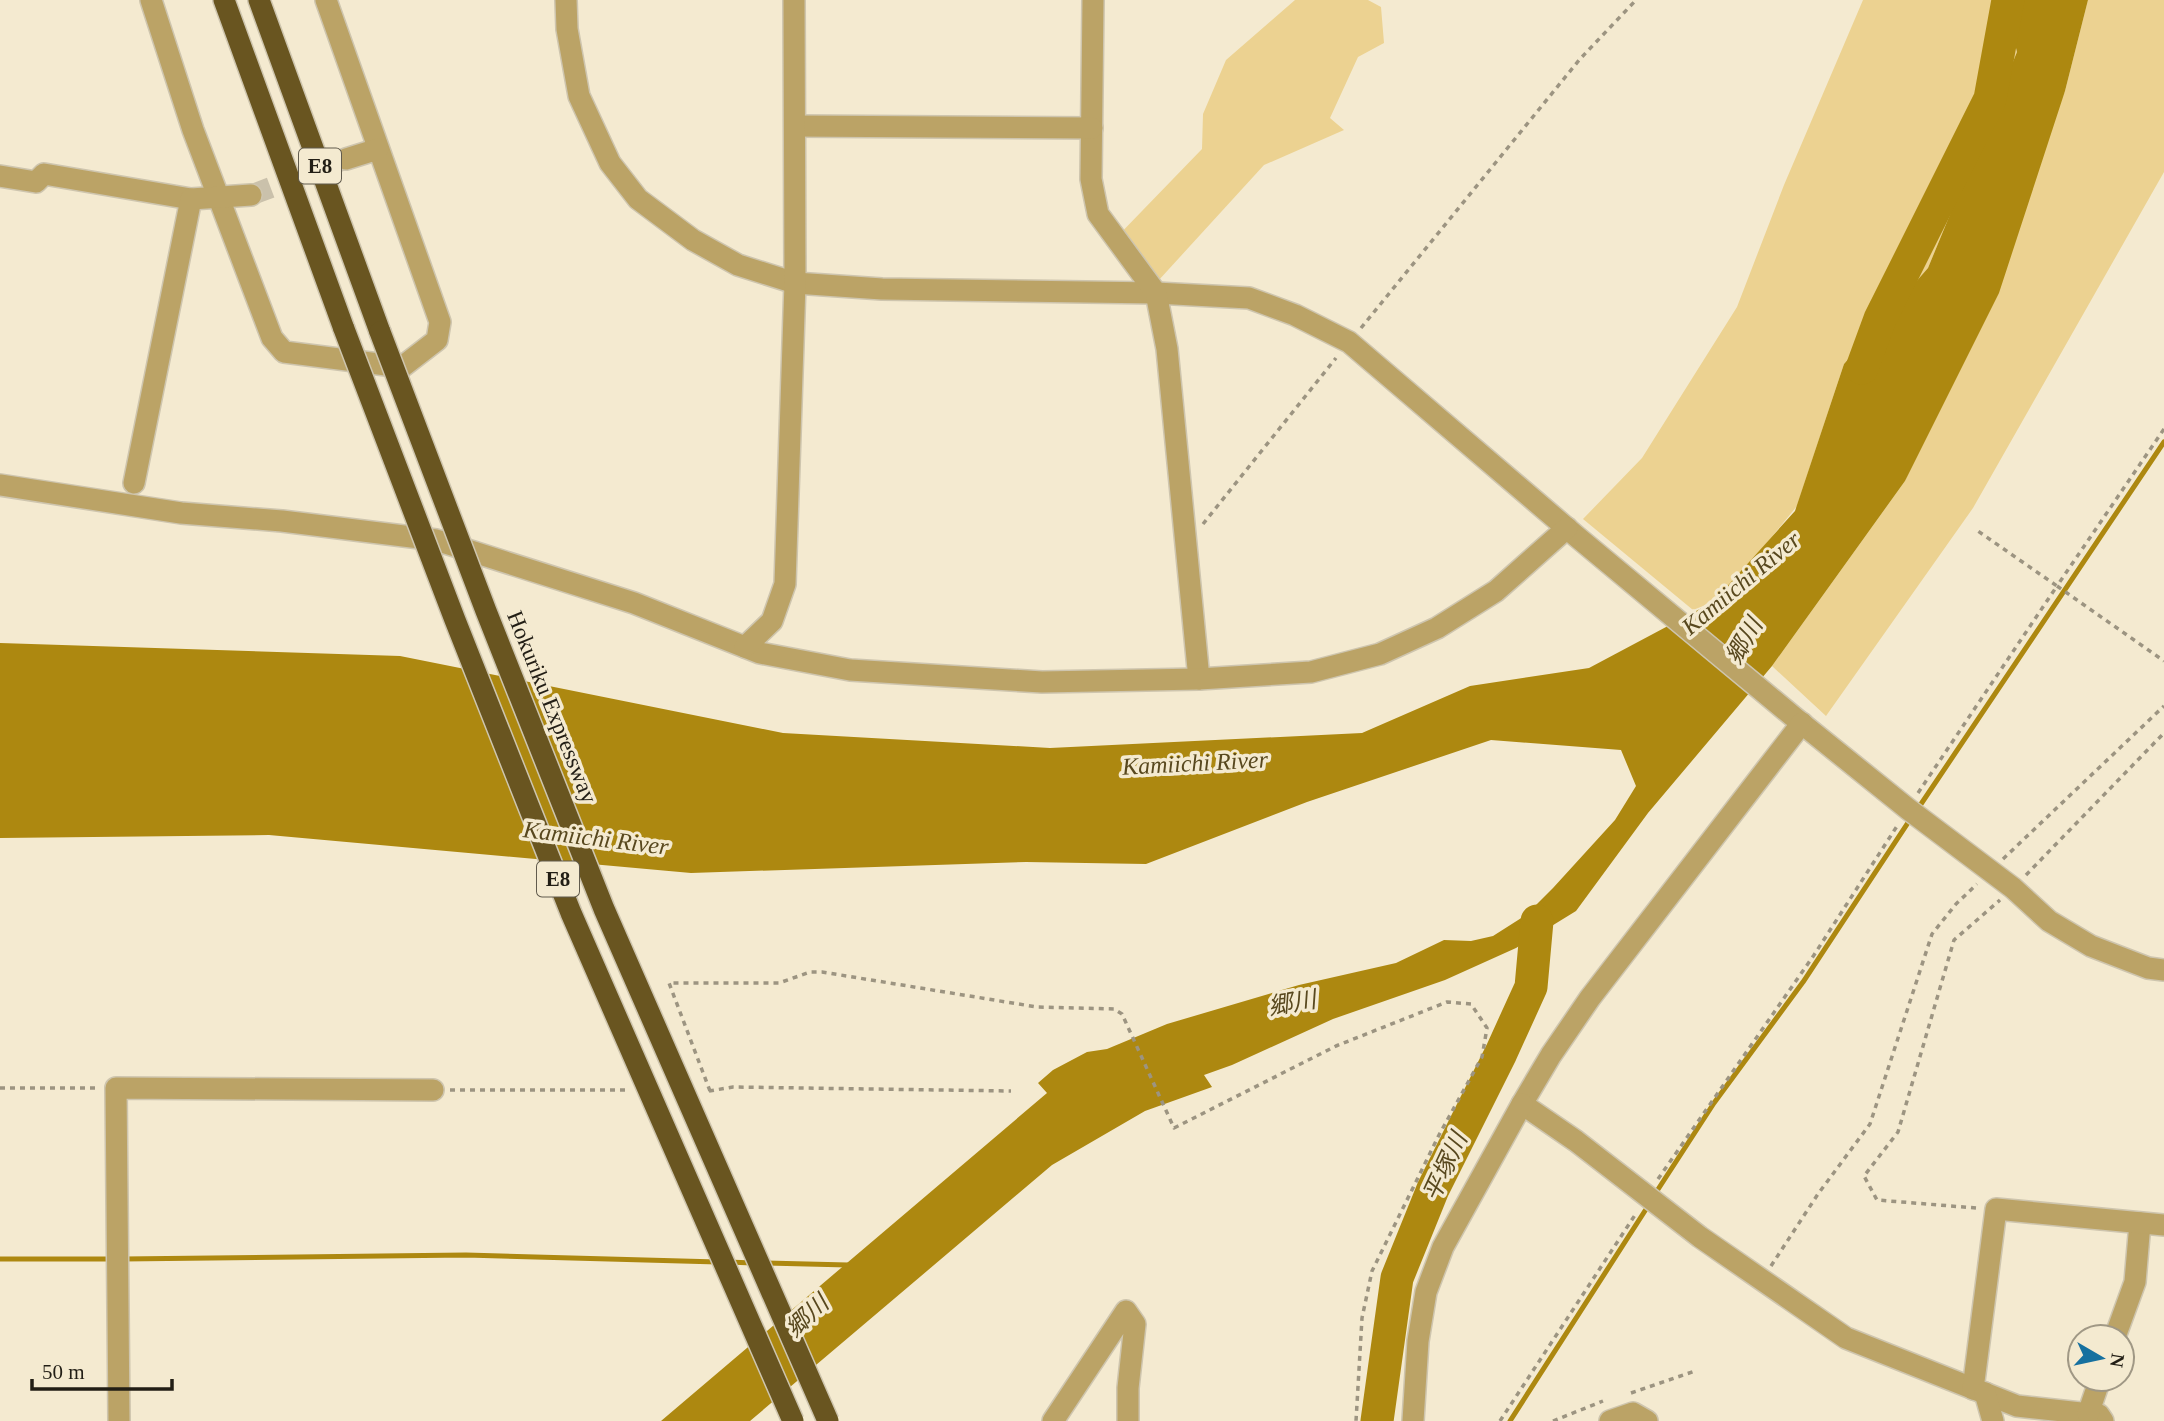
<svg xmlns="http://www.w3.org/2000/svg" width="2164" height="1421" viewBox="0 0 2164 1421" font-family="'Times New Roman','Noto Sans JP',serif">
<rect width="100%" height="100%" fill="#f4ead0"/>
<!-- green -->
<g fill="#ecd291">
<polygon points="1295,0 1368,0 1381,7 1384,43 1358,57 1330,118 1344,130 1264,165 1158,281 1112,242 1202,149 1203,114 1226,60"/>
<polygon points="1863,0 2004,0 2017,52 1928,268 1844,364 1797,506 1721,599 1693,610 1583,519 1642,458 1737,307 1784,185"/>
<polygon points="2088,0 2164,0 2164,172 1973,508 1826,716 1772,666 1905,481 2065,91"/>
</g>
<!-- water -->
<polygon fill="#ad8810" points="2004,0 2088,0 2065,91 1999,293 1905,481 1772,666 1648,813 1576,911 1516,948 1445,980 1333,1019 1232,1065 1204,1075 1212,1087 1145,1111 1052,1165 750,1421 661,1421 1047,1093 1038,1083 1053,1070 1087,1052 1107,1049 1167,1024 1299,985 1396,963 1444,940 1471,941 1493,936 1526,915 1553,888 1615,820 1636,786 1621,750 1491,740 1307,802 1146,864 1026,862 691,873 269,835 0,838 0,643 400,656 783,733 1050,748 1362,733 1470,686 1589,668 1713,602 1795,511 1844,364 1928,268 2017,52"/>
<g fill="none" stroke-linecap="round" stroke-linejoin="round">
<!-- stream -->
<g stroke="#ad8810" stroke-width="5">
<polyline points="1917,810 2164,442"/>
<polyline points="1655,1194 1714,1103 1803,982 1911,818"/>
<polyline points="0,1259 113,1259"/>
<polyline points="123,1259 466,1255 718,1262"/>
<polyline points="728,1262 753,1263"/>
<polyline points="766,1263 848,1265"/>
<polyline points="1510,1421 1650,1203"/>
</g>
<!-- river -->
<g stroke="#ad8810" stroke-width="33">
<polyline points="1862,368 1880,319 1990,99 2008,0"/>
<polyline points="1377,1421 1397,1278 1433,1189 1501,1053 1531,987 1537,921"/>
</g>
<!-- minor-tunnel -->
<polyline stroke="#cac1ab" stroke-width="21" stroke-dasharray="21 10" stroke-linecap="butt" points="251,195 346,159"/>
<defs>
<g id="minor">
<polyline points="151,0 193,130 272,338 284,352 402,367 437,340 440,322 326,0"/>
<polyline points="566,0 567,29 579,96 610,163 638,199 693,240 738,265 795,283 882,289 1156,293 1249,298 1295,315 1349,342 1576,536 1795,718 1908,809 2013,888 2049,921 2091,946 2148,968 2164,970"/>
<polyline points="1093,0 1091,179 1098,214 1156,293 1167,349 1199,679"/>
<polyline points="795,126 1092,128"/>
<polyline points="346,159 378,149"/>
<polyline points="0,176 36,182 44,174 191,199"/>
<polyline points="134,483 191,199 251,195"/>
<polyline points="0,485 181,513 282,521 436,540 634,603 760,653 850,670 1042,682 1199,679 1311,672 1380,654 1437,628 1496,591 1567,528"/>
<polyline points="745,647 772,621 785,584 795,283 794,0"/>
<polyline points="1802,723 1590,998 1551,1055 1522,1104 1576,1141 1700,1237 1846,1338 2017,1406 2099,1415 2103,1421"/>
<polyline points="2115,1337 2135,1282 2140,1223"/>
<polyline points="1973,1389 1996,1209 2164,1225"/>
<polyline points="1985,1393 1993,1421"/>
<polyline points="2088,1414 2100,1379"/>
<polyline points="119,1421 116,1088 433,1090"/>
<polyline points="1053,1421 1126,1311 1135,1324 1128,1388 1128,1421"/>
<polyline points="1413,1421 1418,1341 1426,1292 1443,1247 1522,1104"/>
<polyline points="1610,1421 1633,1413 1647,1421"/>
</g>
<g id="highway">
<polyline points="224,0 344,329"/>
<polyline points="259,0 380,332"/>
</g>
</defs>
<!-- minor casing -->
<use href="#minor" stroke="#cec5ae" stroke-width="24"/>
<!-- highway casing -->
<use href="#highway" stroke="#cec5ae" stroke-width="24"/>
<!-- path -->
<g stroke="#9c9481" stroke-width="3.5" stroke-dasharray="5 5" stroke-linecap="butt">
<polyline points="1361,328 1580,59 1636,0"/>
<polyline points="2164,429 2057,586 2164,661"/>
<polyline points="1203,524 1336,358"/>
<polyline points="1918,793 2057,586 1975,529"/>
<polyline points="2003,859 2164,706"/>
<polyline points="2026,875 2164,733"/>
<polyline points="0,1088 96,1088"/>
<polyline points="450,1090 628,1090"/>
<polyline points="709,1091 733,1087 1011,1091"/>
<polyline points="710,1091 669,983 779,983 810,972 822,972 1037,1007 1114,1009 1122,1014 1174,1128 1336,1046 1447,1002 1471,1004 1487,1028 1482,1057 1439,1135 1372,1271 1362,1318 1356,1421"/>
<polyline points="1658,1179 1814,955 1899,823"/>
<polyline points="1976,1208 1877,1200 1864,1176 1898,1132 1954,940 2000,900"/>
<polyline points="1771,1266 1818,1194 1870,1124 1932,934 1956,904 1977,884"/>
<polyline points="1631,1393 1695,1371"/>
<polyline points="1500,1421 1637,1212"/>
<polyline points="1553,1421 1603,1401"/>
</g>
<!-- minor -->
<use href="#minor" stroke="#bba366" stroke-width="21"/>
<!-- highway -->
<use href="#highway" stroke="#695520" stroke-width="21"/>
<defs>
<g id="highway-bridge">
<polyline points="344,329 455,620 571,913 793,1421"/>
<polyline points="380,332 486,611 604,909 828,1421"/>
</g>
</defs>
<!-- highway-bridge casing -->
<use href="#highway-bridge" stroke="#cec5ae" stroke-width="24" stroke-linecap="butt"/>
<!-- highway-bridge -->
<use href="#highway-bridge" stroke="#695520" stroke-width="21"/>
</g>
<g text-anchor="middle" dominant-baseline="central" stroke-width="7" stroke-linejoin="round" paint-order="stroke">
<!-- shield labels -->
<g fill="#f4ead0" stroke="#615b4d" stroke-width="2">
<rect x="299" y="148.5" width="42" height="35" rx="5"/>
<rect x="537" y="861.5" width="42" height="35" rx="5"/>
</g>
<g font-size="21" font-weight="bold" fill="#221e15">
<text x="320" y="166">E8</text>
<text x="558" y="879">E8</text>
</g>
<!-- street labels -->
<g font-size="23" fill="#221e15" stroke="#f4ead0">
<text transform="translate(552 707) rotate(68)">Hokuriku Expressway</text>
</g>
<!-- water labels -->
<g font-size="24" font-style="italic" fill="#58481e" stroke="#f4ead0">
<text transform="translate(1741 583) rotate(-40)">Kamiichi River</text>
<text transform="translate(1744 641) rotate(-60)">郷川</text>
<text transform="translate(1195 763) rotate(-3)">Kamiichi River</text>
<text transform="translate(596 838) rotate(7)">Kamiichi River</text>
<text transform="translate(1292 1003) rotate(-10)">郷川</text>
<text transform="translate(1445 1167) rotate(-65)">平塚川</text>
<text transform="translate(807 1316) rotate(-43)">郷川</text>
</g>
</g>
<!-- north arrow -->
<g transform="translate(2101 1358) rotate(99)"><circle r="33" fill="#f4ead0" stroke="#a09885" stroke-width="2"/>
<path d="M0-5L12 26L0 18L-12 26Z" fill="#16709f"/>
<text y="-10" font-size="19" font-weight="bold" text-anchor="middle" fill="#221e15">N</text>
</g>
<!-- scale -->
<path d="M32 1379v10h140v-10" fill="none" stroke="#221e15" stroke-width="3.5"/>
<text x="42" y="1379" font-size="21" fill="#221e15" stroke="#f4ead0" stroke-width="5" paint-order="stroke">50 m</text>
</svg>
